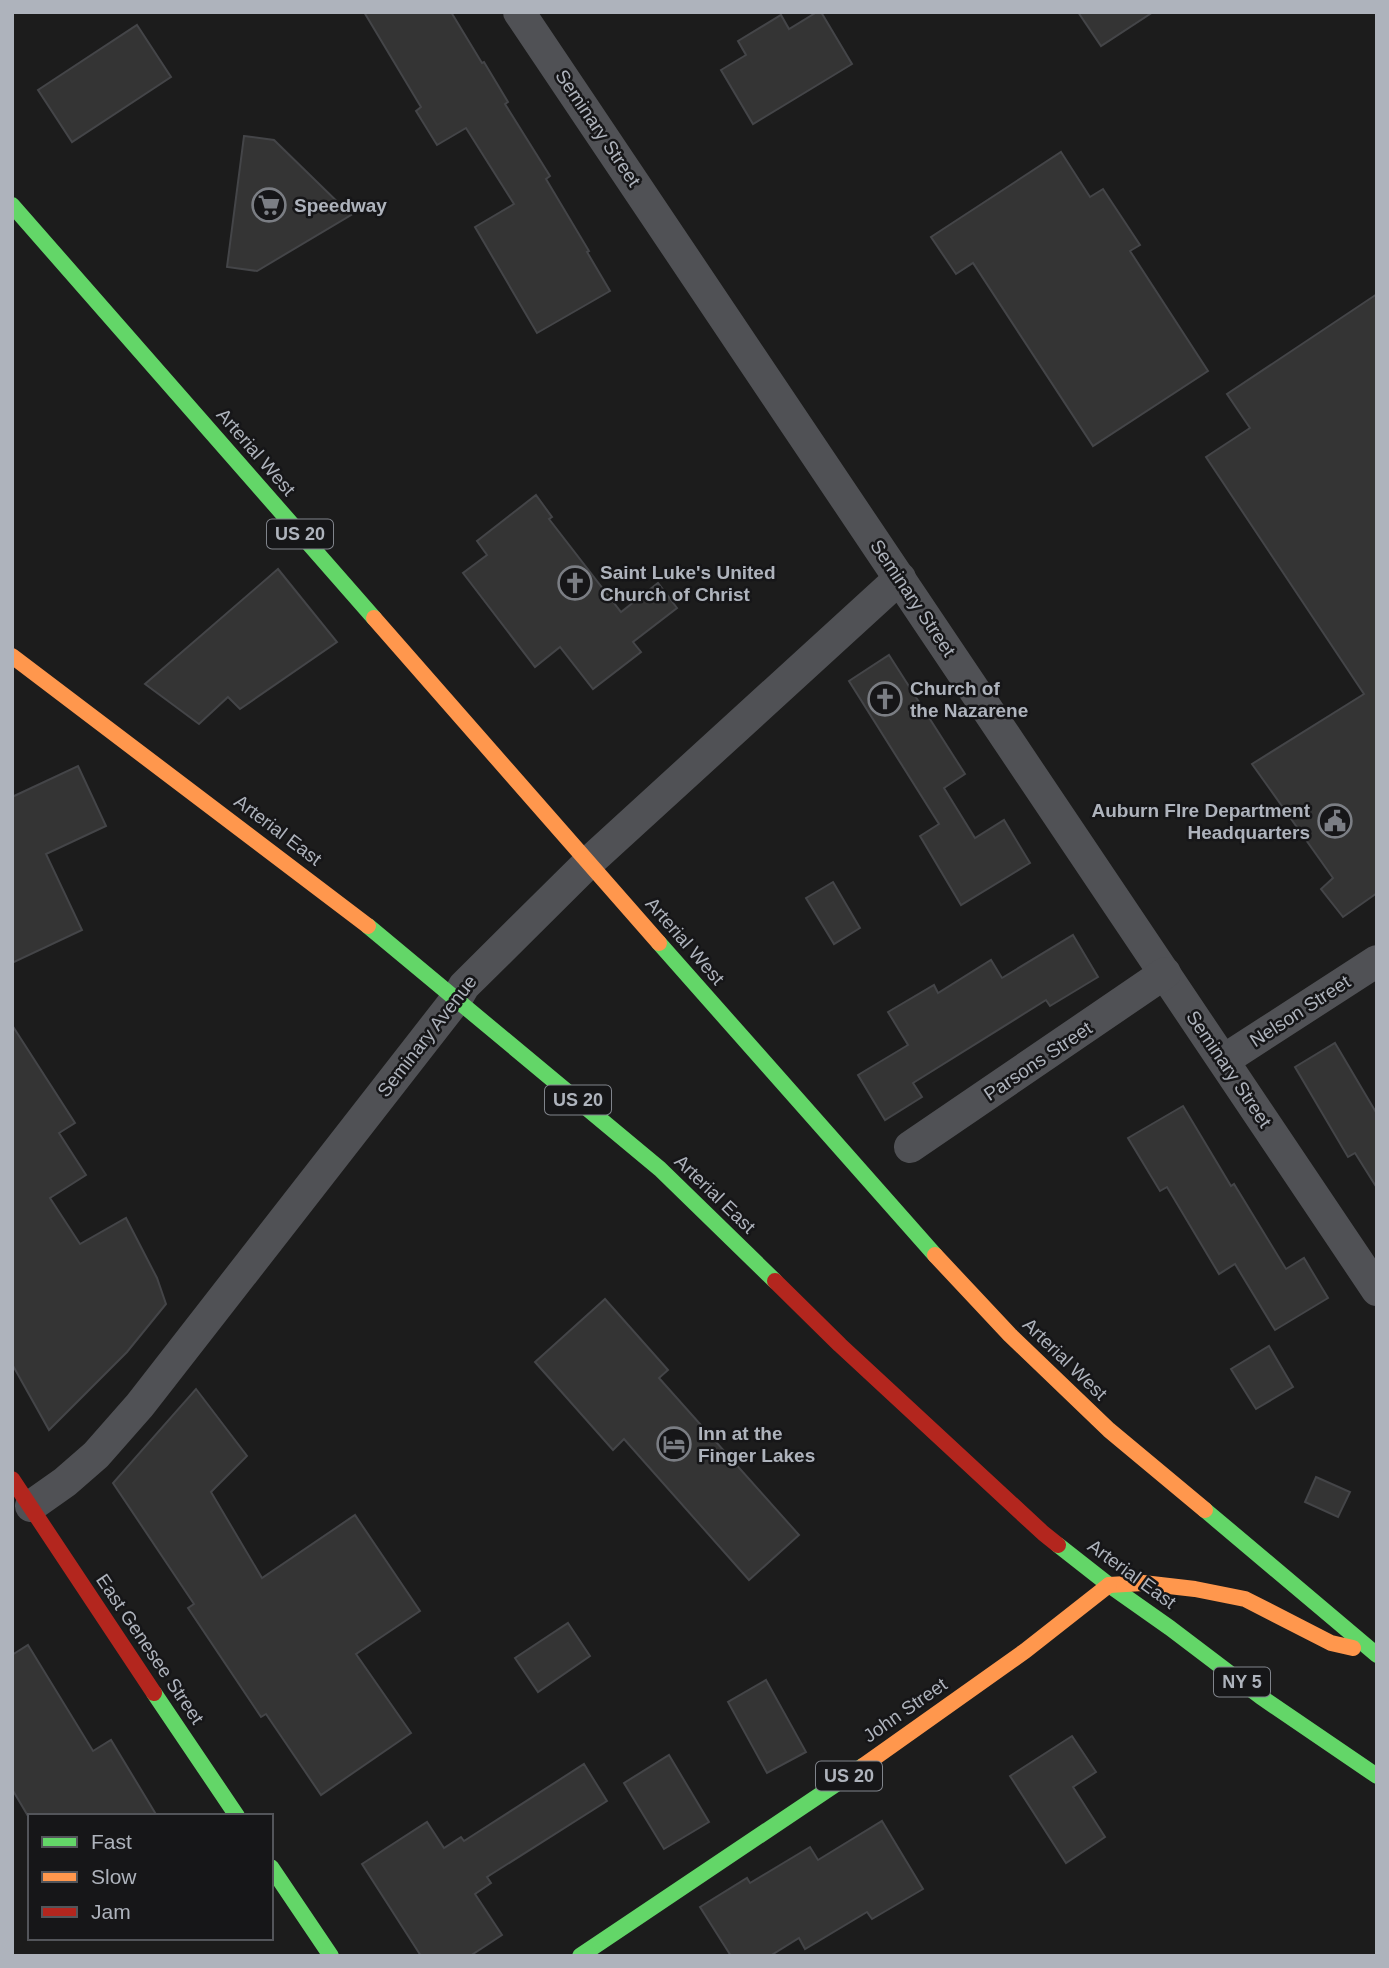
<svg xmlns="http://www.w3.org/2000/svg" width="1389" height="1968" viewBox="0 0 1389 1968" font-family="Arial,sans-serif">
<rect width="100%" height="100%" fill="#1c1c1c"/>
<!-- building -->
<g fill="#343434" stroke="#444548" stroke-width="2">
<polygon points="364,12 451,12 482,63 484,62 508,102 505,104 550,176 546,179 589,251 587,252 610,291 537,333 475,227 514,204 466,128 437,145 416,111 421,107"/>
<polygon points="817,12 821,12 852,64 753,124 721,70 746,55 738,41 781,15 789,29"/>
<polygon points="1078,12 1153,12 1101,46"/>
<polygon points="137,25 171,77 72,142 38,90"/>
<polygon points="244,136 274,140 351,215 257,271 227,267"/>
<polygon points="1061,152 1090,197 1103,189 1140,245 1130,251 1208,371 1093,446 973,263 956,274 931,237"/>
<polygon points="1377,294 1377,893 1343,917 1321,889 1333,878 1252,764 1364,694 1206,457 1250,428 1227,394"/>
<polygon points="536,495 552,517 549,519 621,612 658,583 677,608 633,642 641,652 593,689 560,647 535,667 463,573 487,555 477,541"/>
<polygon points="278,569 337,642 240,709 228,697 199,724 145,684"/>
<polygon points="889,655 965,774 944,788 975,838 1004,820 1030,863 961,905 920,836 939,824 849,681"/>
<polygon points="78,766 106,826 46,854 82,930 12,963 12,797"/>
<polygon points="833,882 860,928 834,944 806,898"/>
<polygon points="1073,935 1098,977 1050,1006 1046,1000 913,1083 922,1097 885,1120 858,1075 908,1045 888,1012 934,985 938,993 991,960 1002,978"/>
<polygon points="12,1025 75,1123 59,1133 86,1175 50,1198 80,1244 126,1218 157,1278 166,1304 127,1352 49,1430 12,1364"/>
<polygon points="1335,1043 1377,1114 1377,1188 1355,1153 1348,1157 1295,1067"/>
<polygon points="1183,1106 1231,1186 1234,1184 1286,1269 1304,1258 1328,1298 1275,1330 1235,1264 1219,1274 1167,1187 1160,1191 1128,1138"/>
<polygon points="605,1299 668,1370 659,1378 799,1535 749,1580 624,1439 613,1450 535,1362"/>
<polygon points="1269,1346 1293,1387 1256,1409 1231,1369"/>
<polygon points="196,1389 247,1456 211,1492 262,1578 355,1515 420,1611 356,1654 411,1733 321,1795 266,1714 261,1717 188,1608 194,1604 113,1483"/>
<polygon points="1316,1477 1350,1492 1338,1517 1305,1502"/>
<polygon points="568,1623 590,1656 538,1692 515,1658"/>
<polygon points="28,1645 93,1751 111,1740 157,1816 28,1816 12,1789 12,1655"/>
<polygon points="766,1680 806,1752 767,1773 728,1702"/>
<polygon points="1072,1736 1096,1772 1073,1787 1105,1837 1066,1863 1010,1776"/>
<polygon points="669,1755 709,1822 664,1849 624,1783"/>
<polygon points="584,1764 607,1801 487,1877 491,1883 475,1894 502,1935 470,1956 421,1956 362,1864 427,1822 444,1848 461,1837 464,1841"/>
<polygon points="882,1821 923,1889 872,1919 867,1912 805,1949 799,1938 770,1956 731,1956 700,1907 747,1878 750,1883 810,1847 818,1860"/>
</g>
<g fill="none" stroke-linecap="round" stroke-linejoin="round">
<!-- street -->
<g stroke="#505155" stroke-width="32">
<polyline points="519,12 1377,1290"/>
<polyline points="1224,1060 1377,961"/>
<polyline points="910,1147 1165,973"/>
<polyline points="31,1506 65,1482 96,1455 140,1405 457,998 464,986 588,863 900,578"/>
</g>
<!-- fast -->
<g stroke="#63d668" stroke-width="16">
<polyline points="12,205 374,618"/>
<polyline points="368,926 660,1169 775,1281"/>
<polyline points="659,943 935,1255"/>
<polyline points="1205,1510 1377,1655"/>
<polyline points="1058,1545 1109,1585 1170,1628 1261,1697 1377,1776"/>
<polyline points="154,1693 237,1816"/>
<polyline points="271,1867 331,1956"/>
<polyline points="580,1956 863,1766"/>
</g>
<!-- slow -->
<g stroke="#ff974d" stroke-width="16">
<polyline points="374,618 659,943"/>
<polyline points="12,656 368,926"/>
<polyline points="935,1255 1010,1335 1109,1430 1205,1510"/>
<polyline points="1109,1585 1143,1583 1195,1589 1245,1599 1331,1643 1353,1648"/>
<polyline points="863,1766 1025,1651 1109,1585"/>
</g>
<!-- jam -->
<g stroke="#b3261e" stroke-width="16">
<polyline points="775,1281 840,1345 1043,1533 1058,1545"/>
<polyline points="12,1479 154,1693"/>
</g>
</g>
<!-- icons -->
<defs>
<symbol id="supermarket-ring" viewBox="-11 -11 22 22"><circle r="9.5" fill="#161618" stroke="#7b7e84" stroke-width="1.5"/><path d="M-6-5.5h2.5l.6 2H6L4.5 2H-2.5L-4.4-4H-6ZM-1.5 3.2a1.3 1.3 0 1 0 .1 0ZM3 3.2a1.3 1.3 0 1 0 .1 0Z" fill="#7b7e84"/></symbol>
<symbol id="church-ring" viewBox="-11 -11 22 22"><circle r="9.5" fill="#161618" stroke="#7b7e84" stroke-width="1.5"/><path d="M-1.2-6h2.4v3.5h3.3v2.4h-3.3V6h-2.4V-.1h-3.3v-2.4h3.3Z" fill="#7b7e84"/></symbol>
<symbol id="civic-ring" viewBox="-11 -11 22 22"><circle r="9.5" fill="#161618" stroke="#7b7e84" stroke-width="1.5"/><path d="M-.6-6.5H3V-4.5H.6V-3L4-1V1h2V6H-6V1h2V-1L-.6-3ZM-1.2 2.5V6h2.4V2.5Z" fill="#7b7e84"/></symbol>
<symbol id="hotel-ring" viewBox="-11 -11 22 22"><circle r="9.5" fill="#161618" stroke="#7b7e84" stroke-width="1.5"/><path d="M-6-4.5h1.5V1H6V5H4.5V3h-9V5H-6ZM-4 0a1.8 1.8 0 1 1 3.6 0ZM.5 0V-2.5h3Q6-2.5 6 0Z" fill="#7b7e84"/></symbol>
</defs>
<g fill-rule="evenodd">
<use href="#supermarket-ring" x="250" y="186" width="38" height="38"/>
<use href="#church-ring" x="556" y="564" width="38" height="38"/>
<use href="#church-ring" x="866" y="680" width="38" height="38"/>
<use href="#civic-ring" x="1316" y="802" width="38" height="38"/>
<use href="#hotel-ring" x="655" y="1425" width="38" height="38"/>
</g>
<g text-anchor="middle" dominant-baseline="central" stroke-width="5" stroke-linejoin="round" paint-order="stroke">
<!-- shield labels -->
<g fill="#161618" stroke="#80848b" stroke-width="2">
<rect x="267" y="519.5" width="66" height="29" rx="5"/>
<rect x="545" y="1085.5" width="66" height="29" rx="5"/>
<rect x="1214" y="1667.5" width="56" height="29" rx="5"/>
<rect x="816" y="1761.5" width="66" height="29" rx="5"/>
</g>
<g font-size="18" font-weight="bold" fill="#aeb3bc">
<text x="300" y="534">US 20</text>
<text x="578" y="1100">US 20</text>
<text x="1242" y="1682">NY 5</text>
<text x="849" y="1776">US 20</text>
</g>
<!-- street labels -->
<g font-size="19" fill="#aeb3bc" stroke="#161618">
<text transform="translate(598 128) rotate(56)">Seminary Street</text>
<text transform="translate(256 452) rotate(49)">Arterial West</text>
<text transform="translate(913 598) rotate(56)">Seminary Street</text>
<text transform="translate(278 830) rotate(37)">Arterial East</text>
<text transform="translate(685 941) rotate(49)">Arterial West</text>
<text transform="translate(1300 1011) rotate(-33)">Nelson Street</text>
<text transform="translate(427 1036) rotate(-52)">Seminary Avenue</text>
<text transform="translate(1038 1061) rotate(-34)">Parsons Street</text>
<text transform="translate(1229 1069) rotate(56)">Seminary Street</text>
<text transform="translate(715 1194) rotate(44)">Arterial East</text>
<text transform="translate(1065 1359) rotate(44)">Arterial West</text>
<text transform="translate(1132 1574) rotate(36)">Arterial East</text>
<text transform="translate(150 1649) rotate(56)">East Genesee Street</text>
<text transform="translate(905 1710) rotate(-35)">John Street</text>
</g>
<!-- poi labels -->
<g font-size="19" font-weight="bold" fill="#aeb3bc" stroke="#161618" text-anchor="start">
<text x="294" y="205">Speedway</text>
<text x="600" y="572">Saint Luke's United<tspan x="600" dy="22">Church of Christ</tspan></text>
<text x="910" y="688">Church of<tspan x="910" dy="22">the Nazarene</tspan></text>
<text x="1310" y="810" text-anchor="end">Auburn FIre Department<tspan x="1310" dy="22">Headquarters</tspan></text>
<text x="698" y="1433">Inn at the<tspan x="698" dy="22">Finger Lakes</tspan></text>
</g>
</g>
<!-- border -->
<rect width="1389" height="1968" fill="none" stroke="#aeb3bc" stroke-width="28"/>
<!-- legend -->
<rect x="28" y="1814" width="245" height="126" fill="#161618" stroke="#53555a" stroke-width="2"/>
<rect x="42" y="1837" width="35" height="10" fill="#63d668" stroke="#53555a" stroke-width="2"/>
<text x="91" y="1849" font-size="21" fill="#aeb3bc">Fast</text>
<rect x="42" y="1872" width="35" height="10" fill="#ff974d" stroke="#53555a" stroke-width="2"/>
<text x="91" y="1884" font-size="21" fill="#aeb3bc">Slow</text>
<rect x="42" y="1907" width="35" height="10" fill="#b3261e" stroke="#53555a" stroke-width="2"/>
<text x="91" y="1919" font-size="21" fill="#aeb3bc">Jam</text>
</svg>
